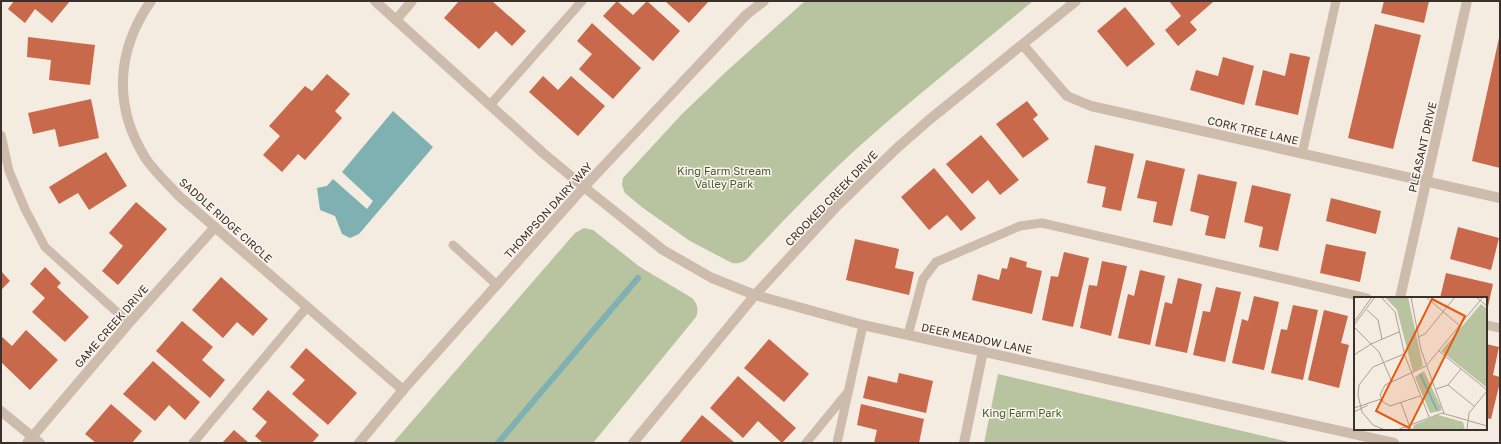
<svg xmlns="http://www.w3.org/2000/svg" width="1501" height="444" viewBox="0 0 1501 444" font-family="'Golos Text',sans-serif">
<rect width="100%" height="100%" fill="#f4ebe1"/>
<!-- green -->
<g fill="#b8c4a0">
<path d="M 805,1 L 1033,1 C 973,51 912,99 854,151 C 817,185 782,222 747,259 C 742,263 738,264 732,263 L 690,241 L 643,208 L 625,193 L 622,185 L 623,178 L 682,114 L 728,70 Z"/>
<path d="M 584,228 L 593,230 L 640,267 L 692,298 C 697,303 699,309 696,317 L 593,443 L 393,443 L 575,233 Z"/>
<polygon points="998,374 1293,443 984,443"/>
</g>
<!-- water -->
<polygon fill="#7fb0b2" points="393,111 433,147 359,234 350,238 342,234 335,216 320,210 317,188 327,186 333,179 367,209 373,201 342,172"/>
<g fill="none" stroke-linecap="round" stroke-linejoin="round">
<!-- stream -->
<polyline stroke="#7fb0b2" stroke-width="6" points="498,443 638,278"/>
</g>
<!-- building -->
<g fill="#c8694b">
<polygon points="14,1 70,1 52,23 35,9 25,23 8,9"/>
<polygon points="459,1 492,1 526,31 512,46 496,31 479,49 444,18"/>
<polygon points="617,1 633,15 647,1 680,31 653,61 603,16"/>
<polygon points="665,1 709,1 689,23"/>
<polygon points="1169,1 1212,1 1213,2 1190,22 1197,30 1178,46 1165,30 1181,16"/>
<polygon points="1384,1 1429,1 1424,23 1381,13"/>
<polygon points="1125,7 1155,44 1127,67 1097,31"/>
<polygon points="592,23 641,68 613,99 579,69 592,54 577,41"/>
<polygon points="1375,24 1421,35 1393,149 1348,138"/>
<polygon points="28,37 95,45 90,85 49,80 51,60 27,57"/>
<polygon points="1499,38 1500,38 1500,168 1472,161"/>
<polygon points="1290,53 1310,57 1298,115 1255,105 1263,70 1285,76"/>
<polygon points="1223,57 1254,66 1244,105 1190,90 1196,70 1218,76"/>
<polygon points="327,74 350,94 335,111 342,118 305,160 298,154 282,172 263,155 280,136 269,126 305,86 312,91"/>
<polygon points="543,76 558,90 571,76 605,106 578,136 529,92"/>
<polygon points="91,99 99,138 59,147 55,129 33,134 28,113"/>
<polygon points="1027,101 1038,115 1033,119 1049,139 1023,158 996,124"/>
<polygon points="981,135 1019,180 1000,195 988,180 972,194 946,164"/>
<polygon points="1095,145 1134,154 1121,211 1102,207 1106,187 1087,183"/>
<polygon points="106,152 127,186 89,210 78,193 59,204 49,187"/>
<polygon points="1146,160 1185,169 1172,226 1153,222 1157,202 1137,198"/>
<polygon points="934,168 976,218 961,231 947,215 929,230 901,197"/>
<polygon points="1198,174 1237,182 1225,239 1205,235 1209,216 1190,211"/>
<polygon points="1252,185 1291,194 1278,251 1259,247 1263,227 1244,222"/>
<polygon points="1331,198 1381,211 1376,234 1326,221"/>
<polygon points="136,202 167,229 118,285 102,271 123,246 109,233"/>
<polygon points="1458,227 1499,238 1491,270 1450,259"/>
<polygon points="855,239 899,249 895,268 914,272 909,295 846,280"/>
<polygon points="1326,244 1366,252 1360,282 1320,273"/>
<polygon points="1064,252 1089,258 1073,327 1042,320 1051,276 1058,277"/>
<polygon points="1010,257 1027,262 1026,267 1042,271 1032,314 972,300 978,274 999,280 1002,268 1007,269"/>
<polygon points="1102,261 1127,266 1111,336 1080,328 1089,285 1097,286"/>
<polygon points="45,267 61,283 57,287 89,317 65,342 32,312 45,298 30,284"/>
<polygon points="1140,270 1165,276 1150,345 1118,338 1128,294 1134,296"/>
<polygon points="1,271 10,281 1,290"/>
<polygon points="1446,273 1493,284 1487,311 1486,298 1440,298"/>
<polygon points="221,277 268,319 253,336 237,322 223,338 192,310"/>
<polygon points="1178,278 1202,284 1187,353 1155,346 1165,302 1172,304"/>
<polygon points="1216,287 1241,292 1225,362 1193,355 1203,311 1210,312"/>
<polygon points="1254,296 1279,302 1264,370 1232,363 1242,319 1248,321"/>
<polygon points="1293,305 1318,310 1303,380 1271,373 1281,329 1287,330"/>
<polygon points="1324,310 1348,316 1341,343 1349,345 1339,388 1308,380"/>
<polygon points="182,321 213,347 202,360 225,380 210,398 156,351"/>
<polygon points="26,330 58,360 30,390 1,362 1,336 12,346"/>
<polygon points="769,339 809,374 784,402 744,368"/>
<polygon points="1486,344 1499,347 1493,375 1500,377 1500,382 1491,419 1486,418"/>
<polygon points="306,348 357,393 328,425 292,394 305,380 290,367"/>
<polygon points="153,361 200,402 185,420 169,405 155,421 123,394"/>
<polygon points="899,373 933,381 926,413 863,398 868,376 897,383"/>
<polygon points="738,376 796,428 782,443 758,421 743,438 710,408"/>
<polygon points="268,390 319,435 312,443 263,443 255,436 267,422 252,409"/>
<polygon points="111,404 142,431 132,443 96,443 85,434"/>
<polygon points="861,404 924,419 919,443 874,443 877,430 857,425"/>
<polygon points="702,415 735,443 679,443"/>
<polygon points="234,430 249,443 222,443"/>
</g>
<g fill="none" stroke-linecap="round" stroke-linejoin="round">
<!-- lane -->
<g stroke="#cdbbac" stroke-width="9">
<polyline points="490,105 582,1"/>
<polyline points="1,135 9,171 25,209 45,247 129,323"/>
<polyline points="1302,154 1336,1"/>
<polyline points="453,245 497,285"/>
<polyline points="1486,325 1500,328"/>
<polyline points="908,335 923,279 936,262 1020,226 1042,223 1367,298"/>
<polyline points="193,443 307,307"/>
<polyline points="806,443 847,393"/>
<polyline points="837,443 863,325"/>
</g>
<!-- street -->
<g stroke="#cdbbac" stroke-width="10">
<path d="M 151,1 C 116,51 113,107 146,159 C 155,172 168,184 179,196 L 403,390"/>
<polyline points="375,1 543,153 584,187 663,250 712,278 755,295 863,325 1394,443"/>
<polyline points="396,20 412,1"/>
<polyline points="1023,45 1067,96 1091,106 1500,198"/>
<polyline points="1400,298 1467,1"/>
<polyline points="1,411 40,443"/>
<polyline points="27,443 129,323 215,227"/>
<polyline points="359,443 403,390 584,187 746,15 764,1"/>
<polyline points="633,443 755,295 835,208 897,148 929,120 1076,1"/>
<polyline points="964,443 983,351"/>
</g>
</g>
<g text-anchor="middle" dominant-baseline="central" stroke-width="3" stroke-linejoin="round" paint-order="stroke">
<!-- street labels -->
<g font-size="11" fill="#3b302b" stroke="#fbf5ee">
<text transform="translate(1253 130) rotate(13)">CORK TREE LANE</text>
<text transform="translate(1422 147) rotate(-77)">PLEASANT DRIVE</text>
<text transform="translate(831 198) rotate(-46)">CROOKED CREEK DRIVE</text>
<text transform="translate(548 210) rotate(-48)">THOMPSON DAIRY WAY</text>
<text transform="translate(226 220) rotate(42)">SADDLE RIDGE CIRCLE</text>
<text transform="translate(111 326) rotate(-49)">GAME CREEK DRIVE</text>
<text transform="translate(977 338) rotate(12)">DEER MEADOW LANE</text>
</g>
<!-- park labels -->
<g font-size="11" fill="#4a5a2e" stroke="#fbf5ee">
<text x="724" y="170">King Farm Stream<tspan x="724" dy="13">Valley Park</tspan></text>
<text x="1022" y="412">King Farm Park</text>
</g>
</g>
<!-- overview -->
<g transform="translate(1354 297)">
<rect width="133" height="133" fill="#f4ebe1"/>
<path d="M 31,0 L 54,0 L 69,69 L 59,75 L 43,13 ZM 127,7 L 133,12 L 132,90 L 87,54 ZM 70,74 L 87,110 L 87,114 L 76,116 L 61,80 ZM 84,118 L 109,125 L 111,133 L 58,133 L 60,128 Z" fill="#b8c4a0"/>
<path fill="none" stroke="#7fb0b2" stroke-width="2" d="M 66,77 L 83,113"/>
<path fill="none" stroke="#aaa098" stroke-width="1" d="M 27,0 L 41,15 L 51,59 L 75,120M 57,0 L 67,53 L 90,116M 72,0 L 106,29M 122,0 L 133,9M 13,13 L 24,23 L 28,42M 0,25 L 18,0M 0,28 L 21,0M 0,30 L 25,55 L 38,85M 64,40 L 71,37 L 101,0M 85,54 L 133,93M 0,58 L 17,47 L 45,35M 94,88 L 107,72M 82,92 L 94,88 L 120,109M 66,99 L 36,109 L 29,105 L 26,98 L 31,88 L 72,69 L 129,0M 47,106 L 57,133M 0,111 L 27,102M 0,115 L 14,108M 31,133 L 19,128 L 8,115 L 4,98 L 5,88 L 19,70 L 50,57M 43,133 L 88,116 L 133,129M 113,133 L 115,116 L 133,94"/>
<path fill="#e8590c" fill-opacity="0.15" stroke="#e8590c" stroke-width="2" d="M 78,2 L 111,19 L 55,131 L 22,114 Z"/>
<rect width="133" height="133" fill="none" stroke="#3b302b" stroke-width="2"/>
</g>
<!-- border -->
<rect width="1501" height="444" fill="none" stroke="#3b302b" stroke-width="4"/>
</svg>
